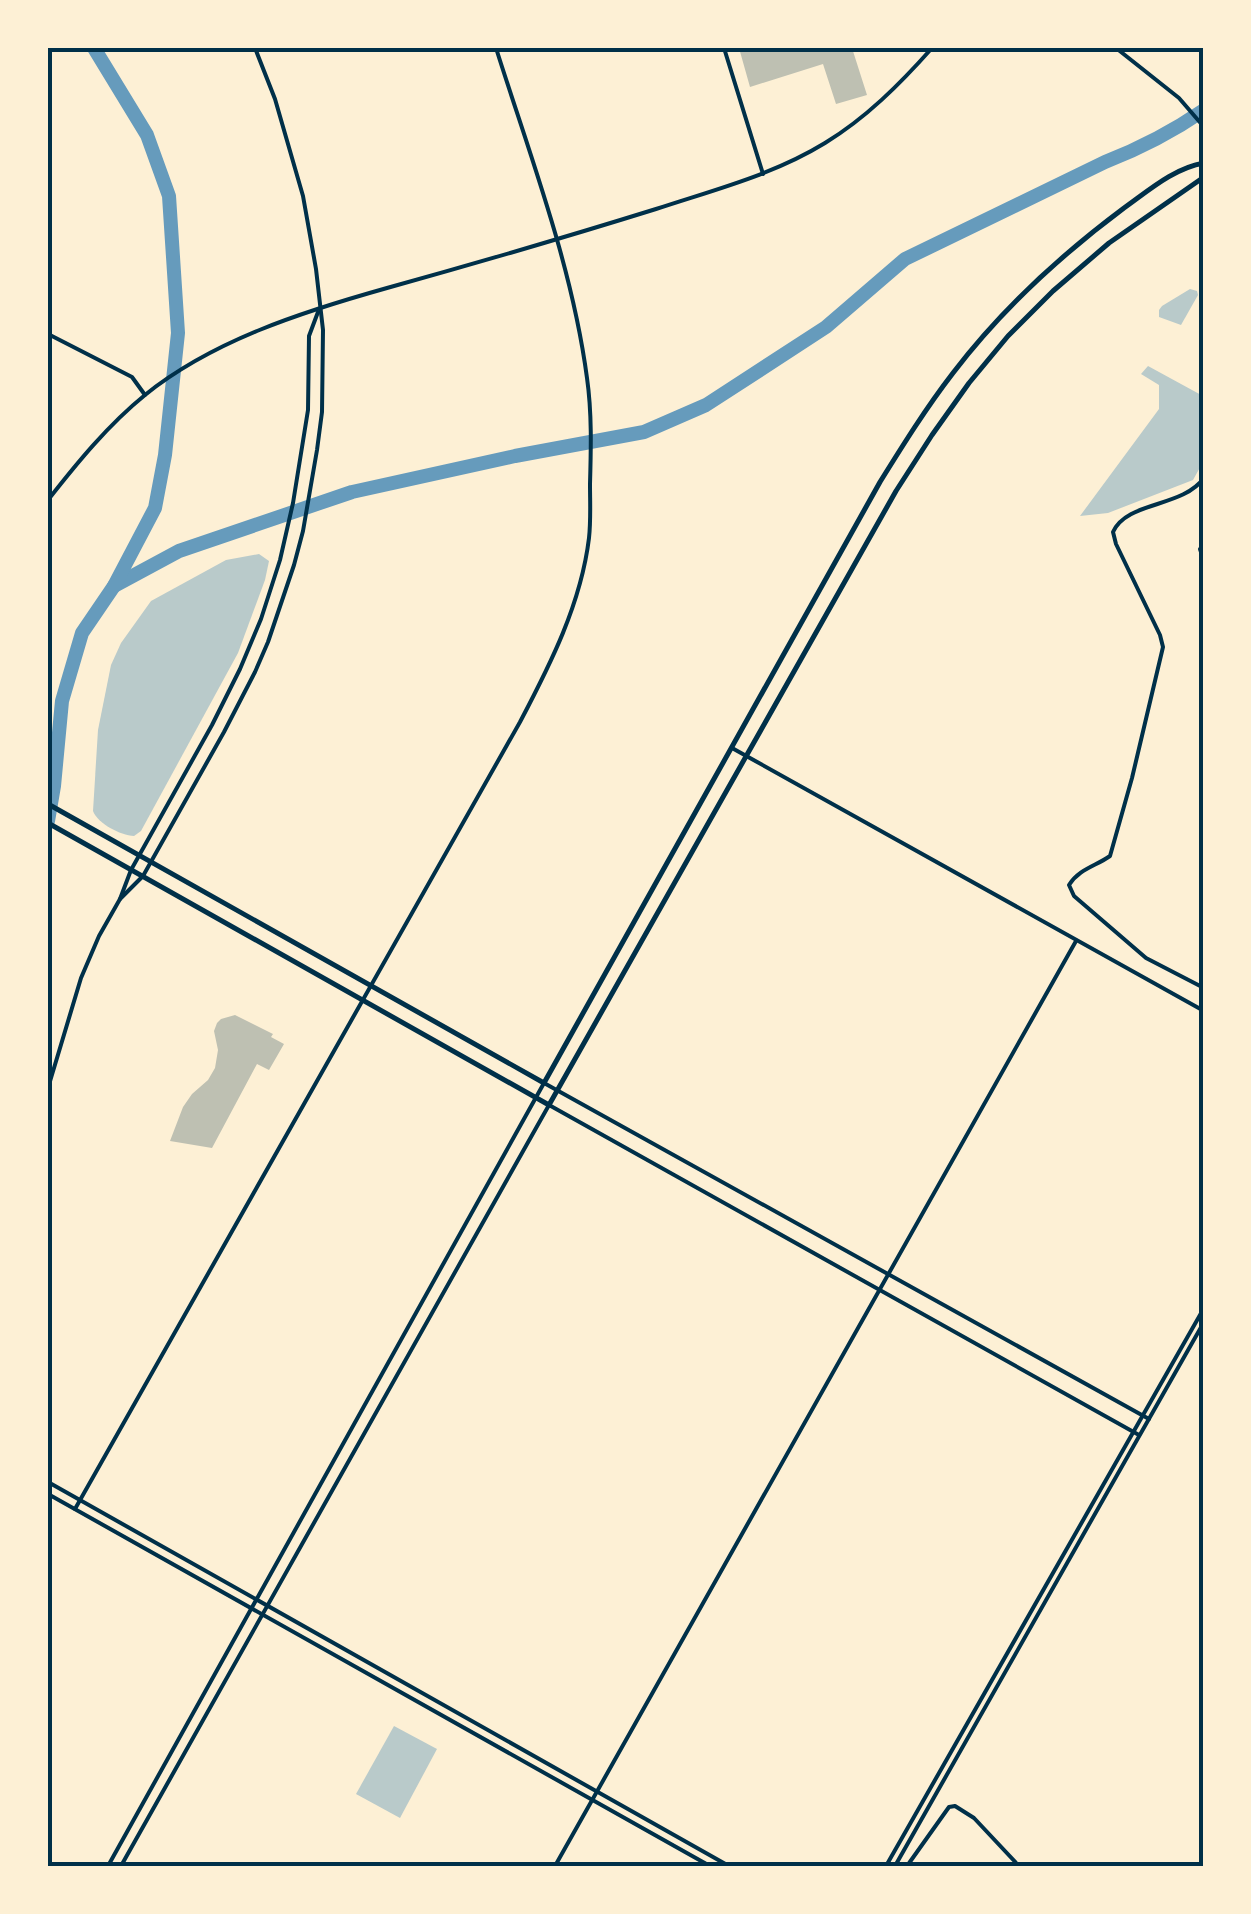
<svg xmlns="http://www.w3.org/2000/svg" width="1251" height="1914" viewBox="0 0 1251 1914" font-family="'PT Sans',sans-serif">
<rect width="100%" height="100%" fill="#fdf0d5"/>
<!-- green -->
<g fill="#b9caca">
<polygon points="1190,289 1197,291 1198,295 1181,325 1159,317 1159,310 1162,306"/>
<polygon points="1148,366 1203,396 1203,462 1193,480 1108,513 1080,516 1159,409 1159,385 1141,374"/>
<path d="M 259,554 L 269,561 L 265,580 L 238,653 L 141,831 L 134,836 C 120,835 98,824 93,811 L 98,730 L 111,665 L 121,643 L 151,601 L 226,560 Z"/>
<polygon points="394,1726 437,1749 400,1818 356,1794"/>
</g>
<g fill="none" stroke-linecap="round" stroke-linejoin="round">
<!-- river -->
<g stroke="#669bbc" stroke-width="14">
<path d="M 114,586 L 179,551 L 352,492 L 515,456 L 644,432 L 706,405 L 826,327 L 905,259 L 1105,162 C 1141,148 1172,132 1204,110"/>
<polyline points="48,821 54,786 62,701 82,633 114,586 155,508 165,455 178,333 169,196 147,135 94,48"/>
</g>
</g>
<!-- building -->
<g fill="#bec0b2">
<polygon points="739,48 852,48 867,95 836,104 823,64 750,87"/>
<polygon points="235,1015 273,1034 271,1037 284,1044 269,1070 257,1064 212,1148 170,1141 183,1107 192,1094 208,1080 215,1068 218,1050 214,1031 217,1023 221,1019"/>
</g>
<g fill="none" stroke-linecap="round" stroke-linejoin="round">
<!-- minor -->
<g stroke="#003049" stroke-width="4">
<polyline points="724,48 763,174"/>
<polyline points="48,334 132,377 145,395"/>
<path d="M 48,500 C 77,463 108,425 145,395 C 213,340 305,311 387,288 C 477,263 566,237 656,209 C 713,190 773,175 825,143 C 866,118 900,84 932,48"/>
<polyline points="1204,543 1200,549 1204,561"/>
<polyline points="732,748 1204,1011"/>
<polyline points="120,899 143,876 224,732 255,672 268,642 294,565 303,531 317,450 322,412 323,330 316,269 303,196 275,99 255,48"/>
<polyline points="48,1088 81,978 99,936 120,899 131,870 212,725 240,669 261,619 280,560 293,503 308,410 309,336 318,312"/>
<polyline points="48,1482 729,1866"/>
<polyline points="48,1494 710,1866"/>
<path d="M 75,1509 L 520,722 C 550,665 581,604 589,538 C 591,520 590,502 590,484 C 591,449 592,413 587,378 C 572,265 530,156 496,48"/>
<polyline points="108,1866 544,1083 1149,1419"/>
<polyline points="121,1866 549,1105 1139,1435"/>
<polyline points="555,1866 1076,941"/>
<polyline points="886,1866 1204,1308"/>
<polyline points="895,1866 1204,1322"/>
</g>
<!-- tertiary -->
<g stroke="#003049" stroke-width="4">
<polyline points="1116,48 1179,98 1204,127"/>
<path d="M 1204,478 C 1182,508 1127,501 1113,532 L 1116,544 L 1160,635 L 1163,647 L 1132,778 L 1110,856 C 1096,866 1079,869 1069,885 L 1074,896 L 1146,958 L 1204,988"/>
<polyline points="907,1866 949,1807 955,1806 974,1818 1019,1866"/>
</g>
<!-- primary -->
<g stroke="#003049" stroke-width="5">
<path d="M 48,804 L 544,1083 L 880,482 C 903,445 926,408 953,373 C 1001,310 1061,255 1124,208 C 1148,191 1174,168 1204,163"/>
<polyline points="48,823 549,1105 896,491 932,435 969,383 1008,336 1053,291 1109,243 1204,177"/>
</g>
</g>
<!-- border -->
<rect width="1251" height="1914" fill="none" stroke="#fdf0d5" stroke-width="100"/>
<rect x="50" y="50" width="1151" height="1814" fill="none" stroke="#003049" stroke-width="4"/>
</svg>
